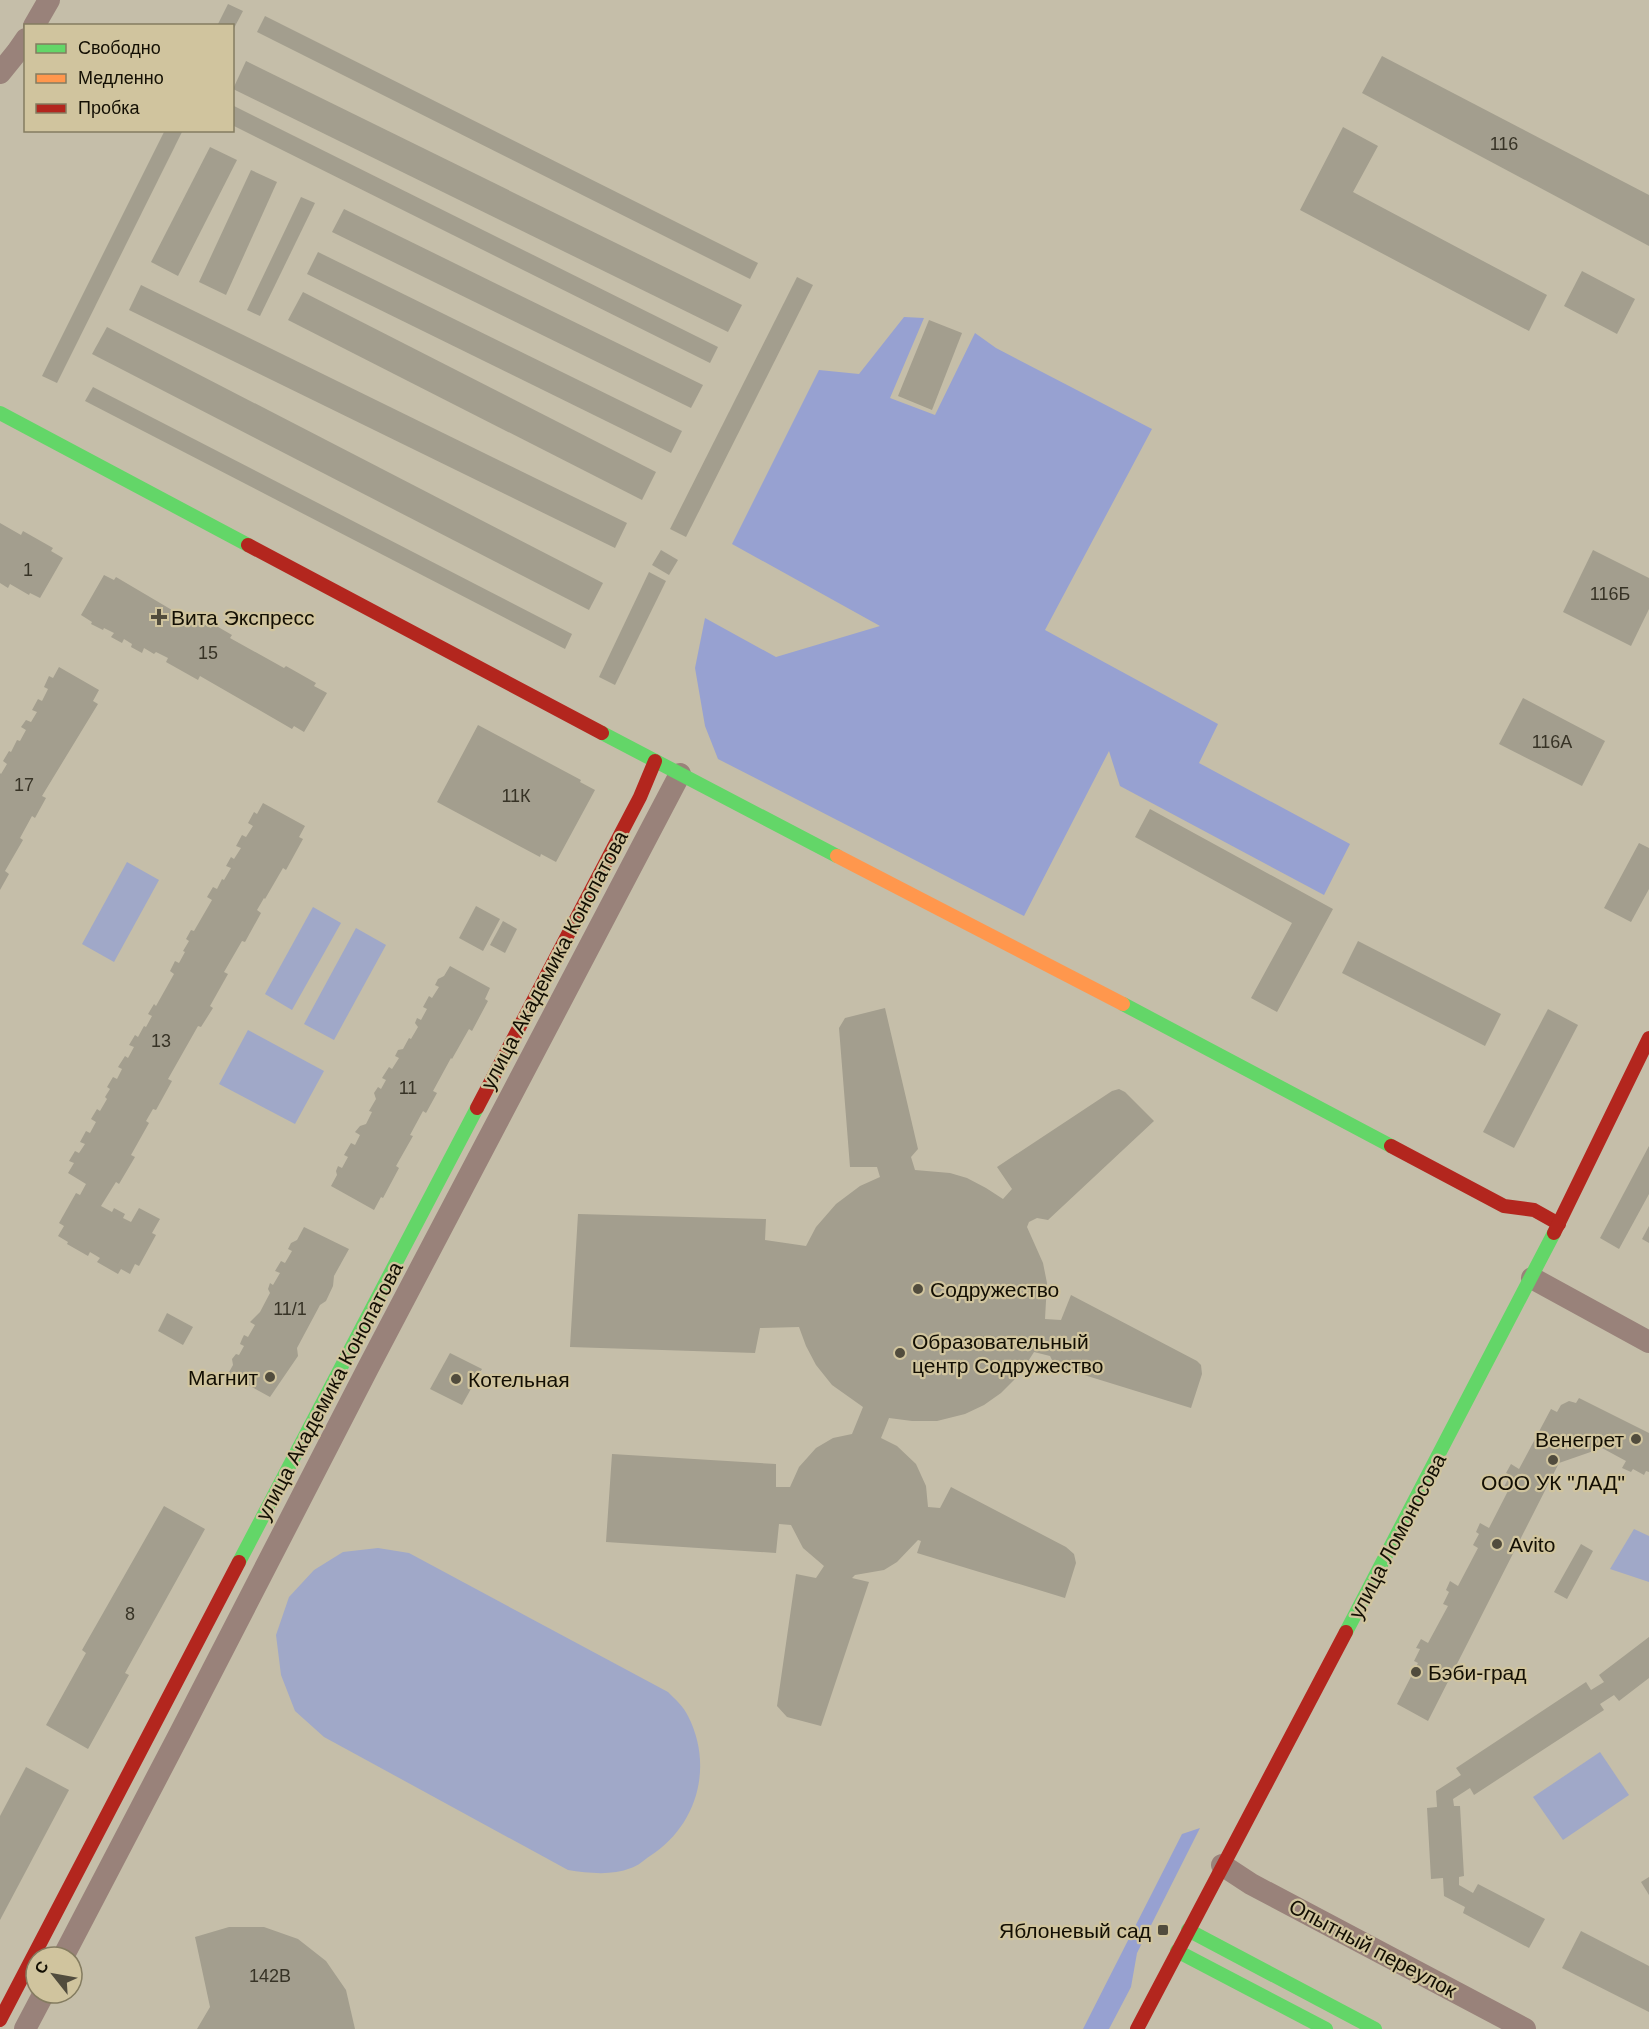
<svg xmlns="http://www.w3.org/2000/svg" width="1649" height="2029" viewBox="0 0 1649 2029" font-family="Arial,sans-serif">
<rect width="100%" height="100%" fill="#c5bea9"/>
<!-- green -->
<g fill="#a0a8c8">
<polygon points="127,862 159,880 114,962 82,944"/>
<polygon points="313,907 341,923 292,1010 265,994"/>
<polygon points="356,928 386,945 334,1040 304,1024"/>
<polygon points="248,1030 324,1071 295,1124 219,1084"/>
<polygon points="1634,1529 1649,1536 1649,1582 1610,1569"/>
<path d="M 378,1548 L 409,1553 L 668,1692 C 675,1699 684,1707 688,1716 C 714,1767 697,1826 650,1856 C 644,1860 638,1866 631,1868 C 611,1876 588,1873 568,1870 L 324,1737 L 295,1711 L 281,1675 L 276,1635 L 289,1597 L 314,1570 L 343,1552 Z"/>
<polygon points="1600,1752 1629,1795 1563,1840 1533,1797"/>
</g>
<!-- forest -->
<g fill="#97a1d1">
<polygon points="904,317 924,318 890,398 935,415 975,333 996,348 1152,429 1045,630 1218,724 1199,763 1350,844 1324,895 1120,786 1109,751 1024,916 718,759 705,726 695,668 705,618 776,657 880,626 732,544 819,370 859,374"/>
<polygon points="1200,1828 1137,1953 1131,1987 1109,2029 1083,2029 1182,1834"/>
</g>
<!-- building -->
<g fill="#a39e8e">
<polygon points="228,4 243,11 232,32 232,26 217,26"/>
<polygon points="265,16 758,263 750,279 257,32"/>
<polygon points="1382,56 1649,195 1649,246 1362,93"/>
<polygon points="246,61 742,305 728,332 233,89"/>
<polygon points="232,105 718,347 710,363 232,125"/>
<polygon points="1343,127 1378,146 1353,192 1547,295 1529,331 1300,210"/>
<polygon points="165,130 183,130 57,383 42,376"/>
<polygon points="210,147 237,160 178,276 151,262"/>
<polygon points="251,170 277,182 226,295 199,282"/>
<polygon points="301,197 315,203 260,316 247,310"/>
<polygon points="344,209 703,385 691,408 332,232"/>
<polygon points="318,252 682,431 671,453 307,274"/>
<polygon points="1582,271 1635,299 1617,334 1564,306"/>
<polygon points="797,277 813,285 686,537 670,529"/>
<polygon points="141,285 627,523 615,548 129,310"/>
<polygon points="303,292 656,472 642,500 288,320"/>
<polygon points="929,320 962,333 932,410 898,396"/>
<polygon points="107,327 603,583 589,610 92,354"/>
<polygon points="93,387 572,634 565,649 85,401"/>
<polygon points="0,523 21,535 23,531 53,548 51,551 63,558 40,598 30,593 29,595 10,584 8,588 0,583"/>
<polygon points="661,550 678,560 669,575 652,565"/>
<polygon points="1593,550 1649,578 1649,609 1631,646 1563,612"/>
<polygon points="649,572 666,581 615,685 599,677"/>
<polygon points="104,575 114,580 116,577 177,613 179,610 211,628 213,624 232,635 230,638 284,668 286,666 316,683 314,686 327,693 304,732 294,726 292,729 200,676 198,680 166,662 168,658 156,652 154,654 144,648 142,653 131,647 132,644 124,639 122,643 111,637 114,633 104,628 103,630 91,624 92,622 81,615"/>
<polygon points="59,667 99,690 93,701 98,704 42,796 46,798 35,818 32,816 20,838 23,840 5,871 9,874 0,890 0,773 1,774 7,764 3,761 9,751 11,752 17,740 20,741 26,730 21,727 26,720 31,722 37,712 32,710 38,699 42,701 48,689 44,687 49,676 53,678"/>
<polygon points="1523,698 1605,741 1582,786 1499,744"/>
<polygon points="478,725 581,780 580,782 595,790 556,862 541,854 540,857 437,802"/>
<polygon points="263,803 305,826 299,837 303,839 286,870 283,868 265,899 264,898 257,910 261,913 245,942 242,941 224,972 228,974 210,1006 213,1008 201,1027 198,1026 168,1079 172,1081 156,1110 153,1109 146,1121 149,1123 131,1155 135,1157 119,1184 116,1182 101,1206 112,1212 114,1208 125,1214 123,1218 131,1222 139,1208 160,1219 152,1233 156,1235 139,1266 135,1264 130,1274 121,1269 118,1274 97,1262 100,1258 90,1252 88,1256 67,1244 68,1242 58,1236 64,1226 59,1223 76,1193 80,1195 86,1184 68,1173 74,1163 69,1161 75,1151 79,1153 85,1144 80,1142 86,1131 90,1133 96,1122 91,1119 97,1109 100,1111 107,1099 105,1097 110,1089 107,1087 113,1077 117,1079 122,1069 118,1067 125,1056 128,1058 134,1047 129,1045 135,1035 138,1037 144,1026 146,1027 152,1016 148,1014 154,1004 156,1006 174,974 170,971 175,961 179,963 185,952 183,951 189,941 186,939 191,930 194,931 212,900 207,897 213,887 217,889 222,879 224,880 231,868 226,866 231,857 234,859 241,848 236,846 242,835 246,837 253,826 248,823 254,812 257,814"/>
<polygon points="1150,809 1333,909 1277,1012 1251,998 1292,923 1135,837"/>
<polygon points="1639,843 1649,848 1649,889 1631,922 1604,908"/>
<polygon points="476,906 500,919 483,951 459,938"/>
<polygon points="503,921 517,929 505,953 490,945"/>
<polygon points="1358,941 1501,1014 1485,1046 1342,973"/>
<polygon points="450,966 490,988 485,999 488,1001 472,1031 469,1029 452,1059 451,1058 433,1091 437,1093 426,1113 423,1111 410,1135 413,1136 396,1166 399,1168 383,1198 381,1197 374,1210 331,1186 337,1175 336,1171 338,1166 342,1168 348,1157 344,1155 351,1143 355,1145 360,1135 355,1132 360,1126 366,1124 372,1112 369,1111 376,1099 374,1093 378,1087 381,1089 386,1080 382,1078 389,1067 392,1069 399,1058 395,1056 398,1050 403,1049 409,1038 411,1039 418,1027 415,1023 417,1018 421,1020 427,1009 423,1007 429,996 432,998 439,987 435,985 438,979 444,976"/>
<polygon points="885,1008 918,1149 911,1157 915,1170 950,1173 967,1178 986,1188 1003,1199 1012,1189 997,1167 1112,1091 1119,1089 1125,1092 1154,1121 1048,1220 1037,1218 1029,1222 1027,1227 1043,1263 1047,1283 1045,1319 1061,1320 1071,1295 1197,1361 1201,1365 1202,1374 1191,1408 1055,1366 1050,1356 1034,1352 1020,1374 1001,1393 984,1405 965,1414 937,1421 912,1421 889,1418 881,1438 897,1446 916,1464 926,1486 928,1507 940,1508 951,1487 1066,1547 1074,1554 1076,1563 1065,1598 917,1553 921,1541 918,1540 897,1562 884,1570 855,1575 852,1578 869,1582 821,1726 787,1717 777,1706 796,1574 816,1578 824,1566 803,1548 791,1525 779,1524 776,1553 606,1542 612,1454 776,1464 776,1487 790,1487 799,1467 816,1448 833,1438 852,1434 863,1407 832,1385 816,1365 806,1346 799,1327 760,1328 755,1353 570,1347 578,1214 766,1219 765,1240 806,1246 816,1227 836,1204 860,1186 880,1177 877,1167 850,1167 839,1028 845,1018"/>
<polygon points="1548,1009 1578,1025 1514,1148 1483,1132"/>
<polygon points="1649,1146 1649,1194 1619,1249 1600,1238"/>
<polygon points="1649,1226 1649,1243 1642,1239"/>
<polygon points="304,1227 349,1249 334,1276 333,1286 326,1301 320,1305 297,1348 298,1356 270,1397 228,1374 233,1365 232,1359 236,1354 239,1355 244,1346 240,1344 242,1339 244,1335 248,1337 255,1325 250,1322 260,1312 270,1293 268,1289 270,1283 273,1285 280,1273 275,1271 281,1261 285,1263 292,1251 288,1249 291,1243 297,1240"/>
<polygon points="167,1313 193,1327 183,1345 158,1331"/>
<polygon points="450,1353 482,1369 462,1405 430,1389"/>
<polygon points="1579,1398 1649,1433 1649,1472 1646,1471 1644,1475 1633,1469 1631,1472 1622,1468 1626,1461 1602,1448 1559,1463 1428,1721 1397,1704 1418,1663 1414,1661 1420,1649 1416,1648 1421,1639 1428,1643 1448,1606 1443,1604 1449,1592 1446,1590 1450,1581 1458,1586 1478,1548 1473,1545 1479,1534 1476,1532 1480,1523 1489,1528 1509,1489 1504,1487 1510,1475 1506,1473 1511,1464 1519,1469 1551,1409 1557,1412 1561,1405 1569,1401 1576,1403"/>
<polygon points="164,1506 205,1529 125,1673 129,1675 88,1749 46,1725 86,1653 82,1650"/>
<polygon points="1581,1544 1593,1551 1567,1599 1554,1592"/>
<polygon points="1649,1637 1649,1678 1619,1701 1614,1695 1600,1704 1604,1710 1474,1795 1470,1788 1453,1799 1454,1806 1460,1806 1464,1876 1459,1877 1459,1885 1473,1893 1478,1884 1545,1919 1529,1948 1463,1913 1465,1907 1444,1896 1443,1878 1431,1879 1427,1808 1437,1807 1436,1791 1461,1775 1456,1768 1586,1682 1591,1690 1604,1682 1599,1675"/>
<polygon points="26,1767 69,1790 0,1920 0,1816"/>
<polygon points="1649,1877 1649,1895 1641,1882"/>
<polygon points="229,1927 264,1927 298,1939 326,1961 346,1990 355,2029 197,2029 210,2007 195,1937"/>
<polygon points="1581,1931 1649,1966 1649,2012 1562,1968"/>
</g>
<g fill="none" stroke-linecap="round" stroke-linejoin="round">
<!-- street -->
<g stroke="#99827a" stroke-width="22">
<polyline points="34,26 49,0"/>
<polyline points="0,73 17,52 26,39"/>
<polyline points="1532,1278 1649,1342"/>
<polyline points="1222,1865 1251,1884 1525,2029"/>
<polyline points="63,1957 180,1733 368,1368 680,774"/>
<polyline points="25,2029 44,1993"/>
</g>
<!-- fast -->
<g stroke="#63d668" stroke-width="14">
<polyline points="0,413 248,545"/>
<polyline points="602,733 837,856"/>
<polyline points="1123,1004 1391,1146"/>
<polyline points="239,1562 477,1108"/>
<polyline points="1346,1632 1554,1233"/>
<polyline points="1188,1930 1375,2029"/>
<polyline points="1177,1951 1326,2029"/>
</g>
<!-- slow -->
<polyline stroke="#ff974d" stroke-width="14" points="837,856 1123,1004"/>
<!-- jam -->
<g stroke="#b3261e" stroke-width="14">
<polyline points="248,545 602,733"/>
<polyline points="477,1108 640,797 655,761"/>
<polyline points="1391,1146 1504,1206 1534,1210 1559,1224"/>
<polyline points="1554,1233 1649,1038"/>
<polyline points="0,2020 239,1562"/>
<polyline points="1137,2029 1346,1632"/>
</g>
</g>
<!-- markers -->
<g fill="#514c3d" stroke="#d0c49e" stroke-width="2">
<path d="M156 608h6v6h6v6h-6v6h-6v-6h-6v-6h6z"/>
<circle cx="918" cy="1289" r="6"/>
<circle cx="900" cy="1353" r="6"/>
<circle cx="270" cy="1377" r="6"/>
<circle cx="456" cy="1379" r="6"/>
<circle cx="1636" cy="1439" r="6"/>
<circle cx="1553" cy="1460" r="6"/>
<circle cx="1497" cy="1544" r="6"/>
<circle cx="1416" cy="1672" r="6"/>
<rect x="1157" y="1924" width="12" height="12" rx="3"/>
</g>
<g text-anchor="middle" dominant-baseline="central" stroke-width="4.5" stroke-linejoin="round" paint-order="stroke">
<!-- number labels -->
<g font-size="18" fill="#373326">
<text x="1504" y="144">116</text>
<text x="28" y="570">1</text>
<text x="1610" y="594">116Б</text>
<text x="208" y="653">15</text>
<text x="1552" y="742">116А</text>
<text x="24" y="785">17</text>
<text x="516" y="796">11К</text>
<text x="161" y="1041">13</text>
<text x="408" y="1088">11</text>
<text x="290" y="1309">11/1</text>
<text x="130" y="1614">8</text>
<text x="270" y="1976">142В</text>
</g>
<!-- poi labels -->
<g font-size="21" fill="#130f03" stroke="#d0c49e" text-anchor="start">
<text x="171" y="617">Вита Экспресс</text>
<text x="930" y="1289">Содружество</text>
<text x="912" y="1341">Образовательный<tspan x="912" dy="24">центр Содружество</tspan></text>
<text x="258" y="1377" text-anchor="end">Магнит</text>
<text x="468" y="1379">Котельная</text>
<text x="1624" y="1439" text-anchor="end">Венегрет</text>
<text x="1553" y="1482" text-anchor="middle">ООО УК "ЛАД"</text>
<text x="1509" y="1544">Avito</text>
<text x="1428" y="1672">Бэби-град</text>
<text x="1151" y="1930" text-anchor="end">Яблоневый сад</text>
</g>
<!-- street labels -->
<g font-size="21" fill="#130f03" stroke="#d0c49e">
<text transform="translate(554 960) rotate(-62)">улица Академика Конопатова</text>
<text transform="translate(329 1391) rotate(-62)">улица Академика Конопатова</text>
<text transform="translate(1397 1536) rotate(-62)">улица Ломоносова</text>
<text transform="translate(1373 1948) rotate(28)">Опытный переулок</text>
</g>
</g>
<!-- legend -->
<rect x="24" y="24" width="210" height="108" fill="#d0c49e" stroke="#847c60" stroke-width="1.5"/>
<rect x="36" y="44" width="30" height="9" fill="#63d668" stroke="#847c60" stroke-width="1.5"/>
<text x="78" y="54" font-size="18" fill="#130f03">Свободно</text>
<rect x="36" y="74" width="30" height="9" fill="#ff974d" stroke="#847c60" stroke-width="1.5"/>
<text x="78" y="84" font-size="18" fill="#130f03">Медленно</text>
<rect x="36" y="104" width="30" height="9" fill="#b3261e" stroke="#847c60" stroke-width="1.5"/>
<text x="78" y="114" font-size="18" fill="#130f03">Пробка</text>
<!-- north arrow -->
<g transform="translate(54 1975) rotate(301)"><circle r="28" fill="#d0c49e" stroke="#847c60" stroke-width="1.5"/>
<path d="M0-4.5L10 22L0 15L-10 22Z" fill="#514c3d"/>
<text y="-9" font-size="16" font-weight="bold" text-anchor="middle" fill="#130f03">С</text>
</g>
</svg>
